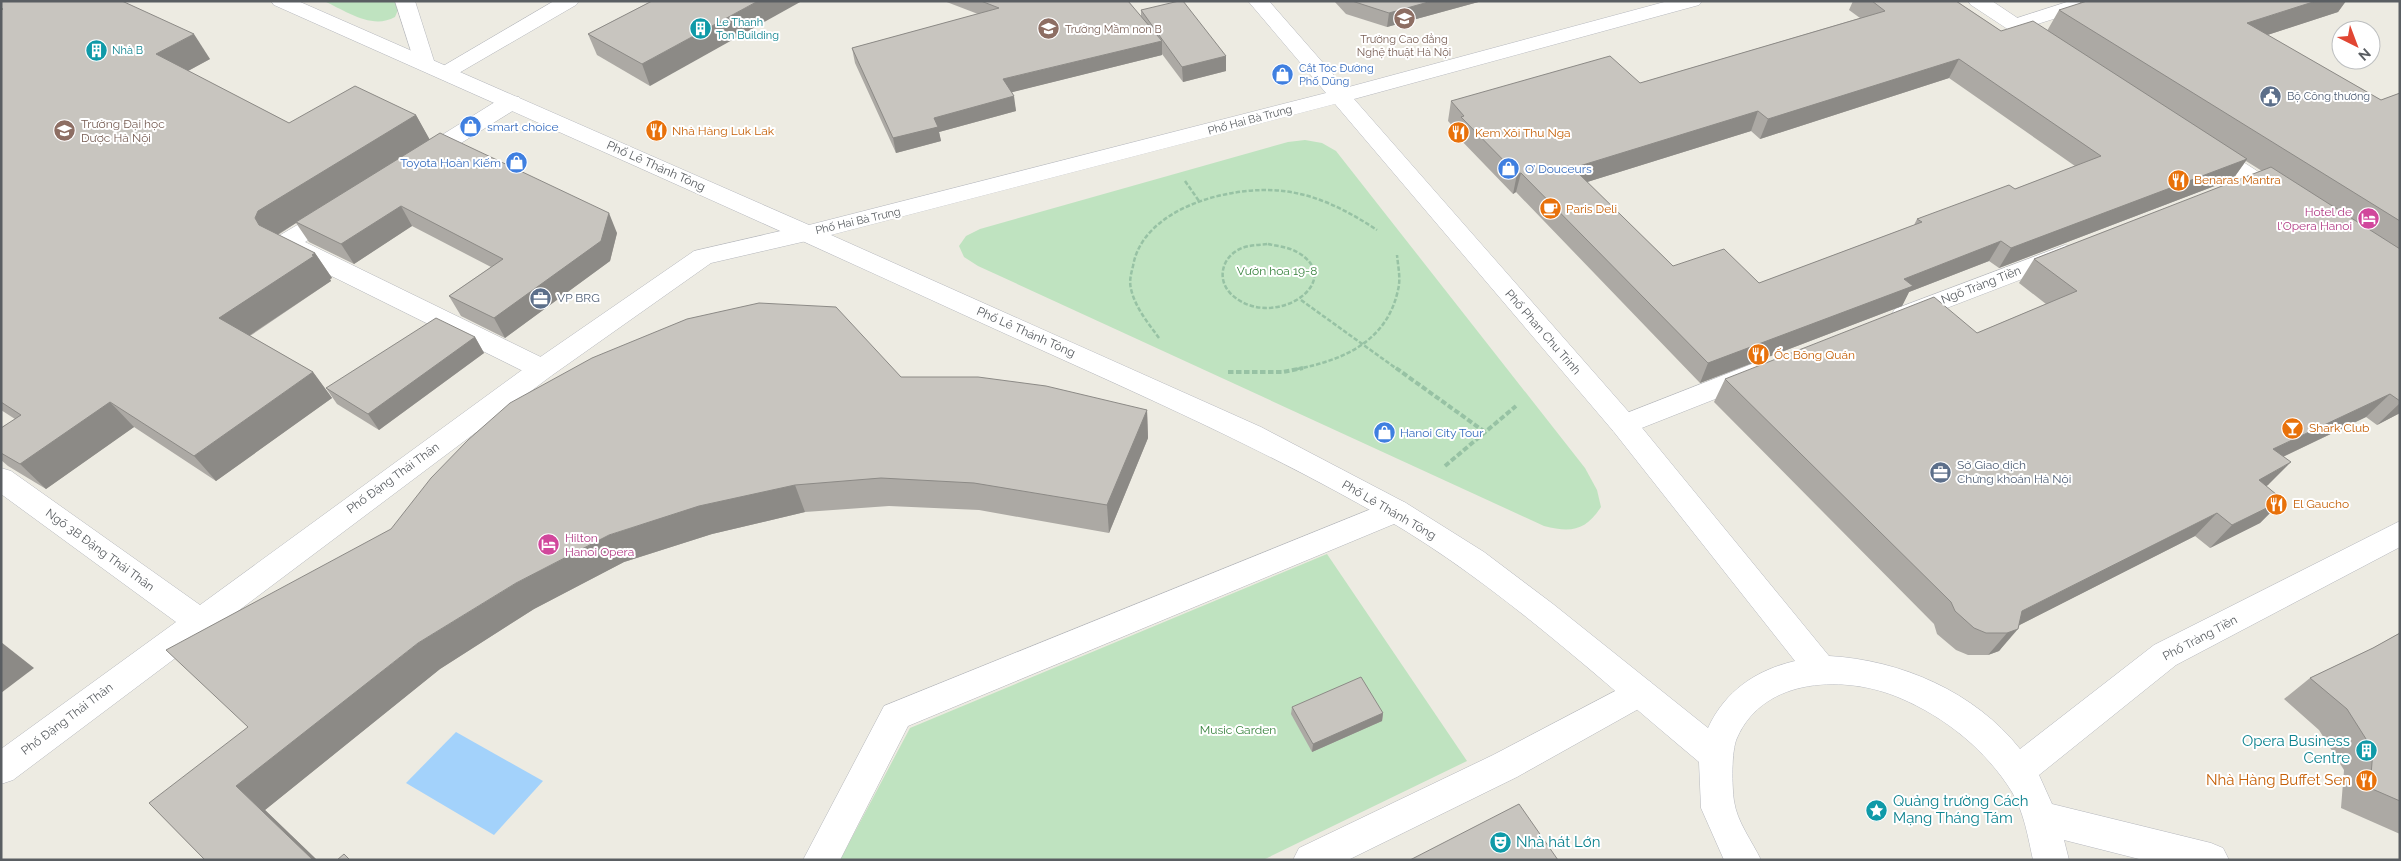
<svg xmlns="http://www.w3.org/2000/svg" width="2401" height="861" viewBox="0 0 2401 861" font-family="Raleway,sans-serif">
<rect width="100%" height="100%" fill="#edebe2"/>
<!-- green -->
<g fill="#bfe3c0">
<path d="M 324,1 L 395,1 L 398,10 L 395,17 C 372,30 346,11 324,1 Z"/>
<path d="M 1305,140 L 1322,143 L 1336,151 L 1585,468 L 1597,490 L 1601,507 C 1585,531 1571,533 1544,526 L 978,266 L 964,257 L 959,246 L 966,236 L 980,229 L 1288,142 Z"/>
<polygon points="1327,554 1467,761 1263,860 840,860 910,728"/>
</g>
<!-- water -->
<polygon fill="#a3d2fb" points="456,732 543,781 494,835 406,783"/>
<g fill="none" stroke-linecap="round" stroke-linejoin="round">
<defs>
<g id="lane">
<polygon points="2070,1 2101,1 2098,5 2015,31 2008,29 2005,25 2008,21"/>
<polygon points="511,96 519,97 522,102 519,107 429,163 421,165 413,163 410,158 413,153 503,97"/>
<polygon points="334,205 342,208 346,213 342,218 305,242 551,362 555,369 551,376 542,379 533,376 277,249 274,243 277,237 326,208"/>
<polygon points="1396,499 1406,503 1410,511 1406,519 908,726 840,860 803,860 884,706"/>
<polygon points="1640,678 1651,682 1656,692 1651,702 1517,777 1348,860 1293,860 1299,848 1493,755"/>
</g>
<g id="street">
<polygon points="395,1 415,1 435,64 432,68 425,70 418,68 415,64"/>
<polygon points="554,1 579,1 576,5 452,77 445,79 438,77 434,73 438,69"/>
<polygon points="1968,1 1992,1 2055,43 2058,47 2055,51 2048,53 2041,51 1971,5"/>
<polygon points="2209,143 2217,145 2288,191 2292,196 2288,201 2280,203 2272,201 2201,155 2198,150 2201,145"/>
<polygon points="807,225 815,227 819,233 815,239 711,263 551,376 13,780 1,784 1,749 176,622 1,494 1,468 11,471 200,605 533,362 694,251"/>
<polygon points="2065,245 2074,247 2077,253 2074,259 1913,321 1904,324 1895,321 1891,315 1895,309"/>
<polygon points="1757,362 1766,365 1770,372 1766,379 1624,435 1614,432 1610,425 1614,418"/>
</g>
<path id="secondary" d="M 271,1 L 298,1 L 809,225 L 1326,93 L 1248,1 L 1269,1 L 1345,88 L 1668,1 L 1702,1 L 1699,5 L 1354,99 L 1634,418 L 1829,656 C 1901,660 1975,692 2020,749 L 2154,645 L 2400,521 L 2400,547 L 2176,665 L 2039,775 L 2052,804 L 2211,843 L 2223,848 L 2229,860 L 2143,860 L 2064,840 L 2069,860 L 2033,860 C 2028,837 2024,812 2012,792 C 1986,750 1945,717 1900,698 C 1847,675 1764,676 1737,738 C 1731,751 1732,787 1734,801 C 1737,822 1752,841 1761,860 L 1724,860 L 1701,808 L 1699,762 C 1598,678 1498,584 1384,518 C 1252,442 1111,382 973,319 C 741,212 507,109 274,5 ZM 1335,104 L 1614,432 L 1795,661 C 1756,670 1725,691 1708,728 L 1553,604 L 1484,552 L 1406,503 L 1261,427 L 831,235 Z"/>
</defs>
<!-- lane casing -->
<use href="#lane" stroke="#b5b7bc" stroke-width="1"/>
<!-- street casing -->
<use href="#street" stroke="#b5b7bc" stroke-width="1"/>
<!-- secondary casing -->
<use href="#secondary" stroke="#b6b8be" stroke-width="1"/>
<!-- path-far1 -->
<g stroke="#97c2a4" stroke-width="2.5" stroke-dasharray="4.5 2" stroke-linecap="butt">
<polyline points="1185,181 1199,201"/>
<path d="M 1268,244 C 1277,246 1289,247 1297,252 C 1349,281 1272,333 1231,294 C 1216,279 1222,256 1242,248 C 1250,245 1259,245 1268,244 Z"/>
<polyline points="1301,300 1397,369"/>
<path d="M 1159,338 C 1148,323 1135,307 1131,289 C 1129,281 1131,274 1133,266 C 1143,207 1232,185 1283,191 C 1318,195 1348,211 1377,230"/>
<path d="M 1297,369 C 1344,360 1387,341 1398,290 C 1401,279 1398,266 1397,255"/>
</g>
<!-- path -->
<g stroke="#97c2a4" stroke-width="4" stroke-dasharray="5.5 2.5" stroke-linecap="butt">
<polyline points="1396,368 1485,432"/>
<polyline points="1228,372 1283,372 1303,368"/>
<polyline points="1445,466 1516,406"/>
</g>
<!-- lane -->
<use href="#lane" fill="#fff" fill-rule="evenodd"/>
<!-- street -->
<use href="#street" fill="#fff" fill-rule="evenodd"/>
<!-- secondary -->
<use href="#secondary" fill="#fff" fill-rule="evenodd"/>
</g>
<!-- wall -->
<g fill="#aca9a4" fill-rule="evenodd">
<polygon points="1,1 210,59 188,71 289,123 416,115 429,139 617,233 610,261 505,338 461,316 449,296 491,267 412,226 354,264 309,242 296,223 278,235 315,253 332,278 330,279 331,281 250,336 313,372 332,398 216,481 134,427 46,489 8,466 1,460 1,428 15,419 1,410"/>
<polygon points="652,1 650,86 597,55 588,34"/>
<polygon points="944,1 1128,1 1141,17 1141,10 1226,56 1226,71 1183,82 1162,54 1162,55 1012,92 1016,111 939,132 941,141 896,153 855,63 852,48 978,14"/>
<polygon points="1334,1 1482,1 1387,27 1346,14"/>
<path d="M 1853,1 L 1956,1 L 2001,31 L 2047,31 L 2059,10 L 2079,4 L 2081,1 L 2346,1 L 2338,12 L 2267,35 L 2381,100 L 2400,93 L 2400,413 L 2377,425 L 2366,417 L 2283,457 L 2268,485 L 2266,486 L 2283,500 L 2260,523 L 2210,548 L 2195,536 L 2019,625 L 1999,651 L 1988,655 L 1968,655 L 1956,650 L 1937,634 L 1934,624 L 1714,402 L 1725,379 L 1977,333 L 2046,304 L 2019,283 L 2034,259 L 2262,171 L 2246,161 L 2233,179 L 1999,268 L 1989,261 L 1909,292 L 1902,306 L 1700,383 L 1516,192 L 1513,194 L 1457,136 L 1458,132 L 1448,121 L 1451,101 L 1640,83 L 1860,18 L 1849,10 ZM 1949,78 L 2075,166 L 2015,189 L 1917,219 L 1914,225 L 1759,283 L 1673,266 L 1587,182 L 1751,131 L 1760,139 Z"/>
<polygon points="475,337 484,353 379,430 337,404 326,388"/>
<polygon points="901,377 1147,410 1148,438 1109,533 979,510 889,506 805,512 712,534 624,562 534,609 440,669 265,810 317,860 205,860 149,803"/>
<polygon points="2400,633 2400,834 2341,808 2344,770 2319,730 2284,699 2310,678 2373,648"/>
<polygon points="1292,707 1383,713 1382,721 1312,752 1291,714"/>
</g>
<!-- shaded-wall -->
<g fill="#8c8a86">
<polygon points="758,1 802,1 650,86 642,64"/>
<polygon points="1432,1 1482,1 1387,27 1389,13"/>
<polygon points="2316,1 2346,1 2338,12 2231,47 2247,23"/>
<polygon points="194,34 210,59 173,79 156,54"/>
<polygon points="1162,41 1162,55 1005,94 1003,79"/>
<polygon points="1226,56 1226,71 1183,82 1182,67"/>
<polygon points="1959,59 1949,78 1760,139 1768,119"/>
<polygon points="1014,96 1016,111 939,132 941,141 896,153 893,138 934,118"/>
<polygon points="1758,111 1751,131 1568,188 1573,168"/>
<polygon points="416,115 430,140 296,222 296,223 275,236 259,225 255,218 258,211"/>
<polygon points="2247,159 2233,179 1999,268 2011,248"/>
<polygon points="1521,173 1516,192 1513,194 1517,174"/>
<polygon points="401,206 412,226 354,264 341,244"/>
<polygon points="609,213 617,233 610,261 505,338 494,318"/>
<polygon points="2001,241 1989,261 1909,292 1902,306 1700,383 1708,363 1904,279"/>
<polygon points="315,253 332,278 330,279 331,281 238,343 219,318"/>
<polygon points="475,337 484,353 379,430 368,414"/>
<polygon points="313,372 332,398 216,481 194,456"/>
<polygon points="2390,394 2366,417 2251,472 2273,449"/>
<polygon points="110,402 134,427 46,489 20,464"/>
<polygon points="2400,403 2400,413 2377,425"/>
<polygon points="1147,410 1148,438 1109,533 1107,505"/>
<polygon points="2291,462 2268,485 2236,503 2259,480"/>
<polygon points="795,485 805,512 712,534 624,562 534,609 440,669 265,810 317,860 313,860 236,786 418,643 516,583 609,535 699,506"/>
<polygon points="2283,500 2260,523 2210,548 2232,525"/>
<polygon points="2217,513 2195,536 2004,633 2022,611"/>
<polygon points="2018,629 1999,651 1988,655 2007,633"/>
<polygon points="1,642 34,668 1,693"/>
<polygon points="1383,713 1382,721 1312,752 1313,744"/>
</g>
<!-- building -->
<g fill="#c8c5bf" stroke="#8c8a86" fill-rule="evenodd">
<polygon points="1,1 122,1 194,34 156,54 289,123 355,86 416,115 258,211 255,218 259,225 315,253 312,255 314,256 219,318 313,372 194,456 110,402 20,464 1,453 1,428 21,415 1,402 1,10 3,9 1,8"/>
<polygon points="652,1 758,1 642,64 588,34"/>
<polygon points="981,1 1128,1 1162,41 1003,79 1014,96 934,118 938,127 893,138 852,48 999,8"/>
<polygon points="1179,1 1183,1 1226,56 1182,67 1141,10"/>
<polygon points="1352,1 1432,1 1389,13"/>
<path d="M 1872,1 L 1956,1 L 2001,31 L 2033,21 L 2247,159 L 2011,248 L 2001,241 L 1904,279 L 1913,286 L 1708,363 L 1521,173 L 1517,174 L 1461,117 L 1464,116 L 1451,101 L 1610,56 L 1640,83 L 1885,11 ZM 1959,59 L 2101,156 L 2015,189 L 2009,185 L 1917,219 L 1922,222 L 1759,283 L 1724,249 L 1673,266 L 1573,168 L 1758,111 L 1768,119 Z"/>
<polygon points="2087,1 2316,1 2247,23 2381,100 2400,93 2400,221 2059,10"/>
<polygon points="440,133 609,213 601,241 494,318 449,296 503,259 401,206 341,244 296,222"/>
<polygon points="2271,167 2400,249 2400,401 2390,394 2273,449 2291,462 2259,480 2283,500 2232,525 2217,513 2022,611 2018,629 2007,633 1986,633 1974,628 1955,611 1951,602 1725,379 1934,297 1977,333 2077,291 2034,259"/>
<polygon points="759,303 836,307 901,377 978,377 1046,386 1147,410 1107,505 974,483 881,478 795,485 699,506 609,535 516,583 418,643 236,786 313,860 205,860 149,803 248,727 166,650 391,529 431,478 468,440 510,403 592,358 687,319"/>
<polygon points="436,318 475,337 368,414 326,388"/>
<polygon points="2400,633 2400,801 2370,788 2373,750 2347,709 2310,678 2373,648"/>
<polygon points="1361,677 1383,713 1313,744 1292,707"/>
<polygon points="1519,804 1558,860 1410,860"/>
<polygon points="344,854 350,860 337,860"/>
</g>
<!-- icons -->
<defs>
<symbol id="university-disc" viewBox="-11 -11 22 22"><circle r="9.5" fill="#8d6e63" stroke="#fff"/><path d="M0-5L7-2L0 1L-7-2ZM-4 1L0 2.5L4 1V4Q0 6-4 4Z" fill="#fff"/></symbol>
<symbol id="building-disc" viewBox="-11 -11 22 22"><circle r="9.5" fill="#0f9aa8" stroke="#fff"/><path d="M-4-6H4V6H1V3H-1V6H-4ZM-2.5-4.3h1.7v1.8h-1.7ZM.8-4.3h1.7v1.8H.8ZM-2.5-1h1.7V.8h-1.7ZM.8-1h1.7V.8H.8Z" fill="#fff"/></symbol>
<symbol id="school-disc" viewBox="-11 -11 22 22"><circle r="9.5" fill="#8d6e63" stroke="#fff"/><path d="M0-5L7-2L0 1L-7-2ZM-4 1L0 2.5L4 1V4Q0 6-4 4Z" fill="#fff"/></symbol>
<symbol id="shop-disc" viewBox="-11 -11 22 22"><circle r="9.5" fill="#3f7fe0" stroke="#fff"/><path d="M-5-2.5h2.3a2.7 3.5 0 0 1 5.4 0H5L5.5 6h-11ZM-1.5-2.5h3a1.5 2.3 0 0 0-3 0Z" fill="#fff"/></symbol>
<symbol id="civic-disc" viewBox="-11 -11 22 22"><circle r="9.5" fill="#5c6f8a" stroke="#fff"/><path d="M-.6-6.5H3V-4.5H.6V-3L4-1V1h2V6H-6V1h2V-1L-.6-3ZM-1.2 2.5V6h2.4V2.5Z" fill="#fff"/></symbol>
<symbol id="restaurant-disc" viewBox="-11 -11 22 22"><circle r="9.5" fill="#e8710a" stroke="#fff"/><path d="M-5-6h1v4h1v-4h1v4h1v-4h1v5L-1.5 .5V6h-2V.5L-5-1ZM5-6V6H3V1.5H1.5Q1.5-4 5-6Z" fill="#fff"/></symbol>
<symbol id="cafe-disc" viewBox="-11 -11 22 22"><circle r="9.5" fill="#e8710a" stroke="#fff"/><path d="M-5.5-4.5H6V0H3Q3 3.5 0 3.5H-2.5Q-5.5 3.5-5.5 0ZM3-3.2v2h1.7v-2ZM-6 4.5H4V6H-6Z" fill="#fff"/></symbol>
<symbol id="hotel-disc" viewBox="-11 -11 22 22"><circle r="9.5" fill="#d1479c" stroke="#fff"/><path d="M-6-4.5h1.5V1H6V5H4.5V3h-9V5H-6ZM-4 0a1.8 1.8 0 1 1 3.6 0ZM.5 0V-2.5h3Q6-2.5 6 0Z" fill="#fff"/></symbol>
<symbol id="office-disc" viewBox="-11 -11 22 22"><circle r="9.5" fill="#5c6f8a" stroke="#fff"/><path d="M-6-3h4V-5.5h4V-3h4V5H-6ZM-1-4.5V-3h2v-1.5ZM-6 0V1H6V0Z" fill="#fff"/></symbol>
<symbol id="bar-disc" viewBox="-11 -11 22 22"><circle r="9.5" fill="#e8710a" stroke="#fff"/><path d="M-6-5H6L.8 .8V4.5H3.5V6h-7V4.5H-.8V.8Z" fill="#fff"/></symbol>
<symbol id="sight-disc" viewBox="-11 -11 22 22"><circle r="9.5" fill="#0f9aa8" stroke="#fff"/><path d="M0-6L1.8-2.2L6-1.7L2.9 1.2L3.7 5.4L0 3.3L-3.7 5.4L-2.9 1.2L-6-1.7L-1.8-2.2Z" fill="#fff"/></symbol>
<symbol id="theatre-disc" viewBox="-11 -11 22 22"><circle r="9.5" fill="#0f9aa8" stroke="#fff"/><path d="M-5-5.5Q0-4 5-5.5V0Q5 5 0 6Q-5 5-5 0ZM-3.3-2.5H-1v1.5H-3.3ZM1-2.5H3.3v1.5H1ZM-2.8 1Q0 5.5 2.8 1Z" fill="#fff"/></symbol>
</defs>
<g fill-rule="evenodd">
<use href="#university-disc" x="1392" y="6" width="25" height="25"/>
<use href="#building-disc" x="688" y="16" width="25" height="25"/>
<use href="#school-disc" x="1036" y="16" width="25" height="25"/>
<use href="#building-disc" x="84" y="38" width="25" height="25"/>
<use href="#shop-disc" x="1270" y="62" width="25" height="25"/>
<use href="#civic-disc" x="2258" y="84" width="25" height="25"/>
<use href="#shop-disc" x="458" y="114" width="25" height="25"/>
<use href="#university-disc" x="52" y="118" width="25" height="25"/>
<use href="#restaurant-disc" x="644" y="118" width="25" height="25"/>
<use href="#restaurant-disc" x="1446" y="120" width="25" height="25"/>
<use href="#shop-disc" x="504" y="150" width="25" height="25"/>
<use href="#shop-disc" x="1496" y="156" width="25" height="25"/>
<use href="#restaurant-disc" x="2166" y="168" width="25" height="25"/>
<use href="#cafe-disc" x="1538" y="196" width="25" height="25"/>
<use href="#hotel-disc" x="2356" y="206" width="25" height="25"/>
<use href="#office-disc" x="528" y="286" width="25" height="25"/>
<use href="#restaurant-disc" x="1746" y="342" width="25" height="25"/>
<use href="#bar-disc" x="2280" y="416" width="25" height="25"/>
<use href="#shop-disc" x="1372" y="420" width="25" height="25"/>
<use href="#office-disc" x="1928" y="460" width="25" height="25"/>
<use href="#restaurant-disc" x="2264" y="492" width="25" height="25"/>
<use href="#hotel-disc" x="536" y="532" width="25" height="25"/>
<use href="#building-disc" x="2354" y="738" width="25" height="25"/>
<use href="#restaurant-disc" x="2354" y="768" width="25" height="25"/>
<use href="#sight-disc" x="1864" y="798" width="25" height="25"/>
<use href="#theatre-disc" x="1488" y="830" width="25" height="25"/>
</g>
<g text-anchor="middle" dominant-baseline="central" stroke-width="4" stroke-linejoin="round" paint-order="stroke">
<!-- far-culture labels -->
<g font-size="11" fill="#0d838f" stroke="#fff" text-anchor="start">
<text x="716" y="22">Le Thanh<tspan x="716" dy="13">Ton Building</tspan></text>
<text x="112" y="50">Nhà B</text>
</g>
<!-- far-education labels -->
<g font-size="11" fill="#785e54" stroke="#fff" text-anchor="start">
<text x="1065" y="29">Trường Mầm non B</text>
<text x="1404" y="39" text-anchor="middle">Trường Cao đẳng<tspan x="1404" dy="13">Nghệ thuật Hà Nội</tspan></text>
</g>
<!-- far-shop labels -->
<g font-size="11" fill="#366cbe" stroke="#fff" text-anchor="start">
<text x="1299" y="68">Cắt Tóc Đường<tspan x="1299" dy="13">Phố Dũng</tspan></text>
</g>
<!-- far-service labels -->
<g font-size="11" fill="#4e5e75" stroke="#fff" text-anchor="start">
<text x="2287" y="96">Bộ Công thương</text>
</g>
<!-- far-street labels -->
<g font-size="11" fill="#5a5e62" stroke="#fff">
<text transform="translate(1250 120) rotate(-15)">Phố Hai Bà Trưng</text>
<text transform="translate(858 221) rotate(-13)">Phố Hai Bà Trưng</text>
</g>
<!-- education labels -->
<g font-size="12" fill="#785e54" stroke="#fff" text-anchor="start">
<text x="81" y="124">Trường Đại học<tspan x="81" dy="14">Dược Hà Nội</tspan></text>
</g>
<!-- shop labels -->
<g font-size="12" fill="#366cbe" stroke="#fff" text-anchor="start">
<text x="487" y="127">smart choice</text>
<text x="501" y="163" text-anchor="end">Toyota Hoàn Kiếm</text>
<text x="1525" y="169">O’ Douceurs</text>
<text x="1400" y="433">Hanoi City Tour</text>
</g>
<!-- food labels -->
<g font-size="12" fill="#c56008" stroke="#fff" text-anchor="start">
<text x="672" y="131">Nhà Hàng Luk Lak</text>
<text x="1475" y="133">Kem Xôi Thu Nga</text>
<text x="2194" y="180">Benaras Mantra</text>
<text x="1566" y="209">Paris Deli</text>
<text x="1774" y="355">Ốc Bông Quán</text>
<text x="2309" y="428">Shark Club</text>
<text x="2293" y="504">El Gaucho</text>
</g>
<!-- street labels -->
<g font-size="12" fill="#5a5e62" stroke="#fff">
<text transform="translate(656 166) rotate(24)">Phố Lê Thánh Tông</text>
<text transform="translate(1981 285) rotate(-21)">Ngõ Tràng Tiền</text>
<text transform="translate(1026 332) rotate(24)">Phố Lê Thánh Tông</text>
<text transform="translate(1543 332) rotate(49)">Phố Phan Chu Trinh</text>
<text transform="translate(393 478) rotate(-36)">Phố Đặng Thái Thân</text>
<text transform="translate(1389 510) rotate(30)">Phố Lê Thánh Tông</text>
<text transform="translate(100 550) rotate(36)">Ngõ 3B Đặng Thái Thân</text>
<text transform="translate(2200 638) rotate(-28)">Phố Tràng Tiền</text>
<text transform="translate(67 719) rotate(-37)">Phố Đặng Thái Thân</text>
</g>
<!-- hotel labels -->
<g font-size="12" fill="#b23c85" stroke="#fff" text-anchor="end">
<text x="2352" y="212">Hotel de<tspan x="2352" dy="14">l'Opera Hanoi</tspan></text>
<text x="565" y="538" text-anchor="start">Hilton<tspan x="565" dy="14">Hanoi Opera</tspan></text>
</g>
<!-- park labels -->
<g font-size="12" fill="#38833e" stroke="#fff">
<text x="1277" y="271">Vườn hoa 19-8</text>
<text x="1238" y="730">Music Garden</text>
</g>
<!-- service labels -->
<g font-size="12" fill="#4e5e75" stroke="#fff" text-anchor="start">
<text x="557" y="298">VP BRG</text>
<text x="1957" y="465">Sở Giao dịch<tspan x="1957" dy="14">Chứng khoán Hà Nội</tspan></text>
</g>
<!-- near-culture labels -->
<g font-size="15" fill="#0d838f" stroke="#fff" text-anchor="start">
<text x="2350" y="741" text-anchor="end">Opera Business<tspan x="2350" dy="17">Centre</tspan></text>
<text x="1893" y="801">Quảng trường Cách<tspan x="1893" dy="17">Mạng Tháng Tám</tspan></text>
<text x="1516" y="842">Nhà hát Lớn</text>
</g>
<!-- near-food labels -->
<g font-size="15" fill="#c56008" stroke="#fff" text-anchor="end">
<text x="2351" y="780">Nhà Hàng Buffet Sen</text>
</g>
</g>
<!-- border -->
<rect width="2401" height="861" fill="none" stroke="#5a5e62" stroke-width="5"/>
<!-- north arrow -->
<g transform="translate(2356 45) rotate(138)"><circle r="24" fill="#ffffff" stroke="#bdbfc0"/>
<path d="M0-4L9 19L0 12L-9 19Z" fill="#e14633"/>
<text y="-8" font-size="14" font-weight="bold" text-anchor="middle" fill="#5a5e62">N</text>
</g>
</svg>
